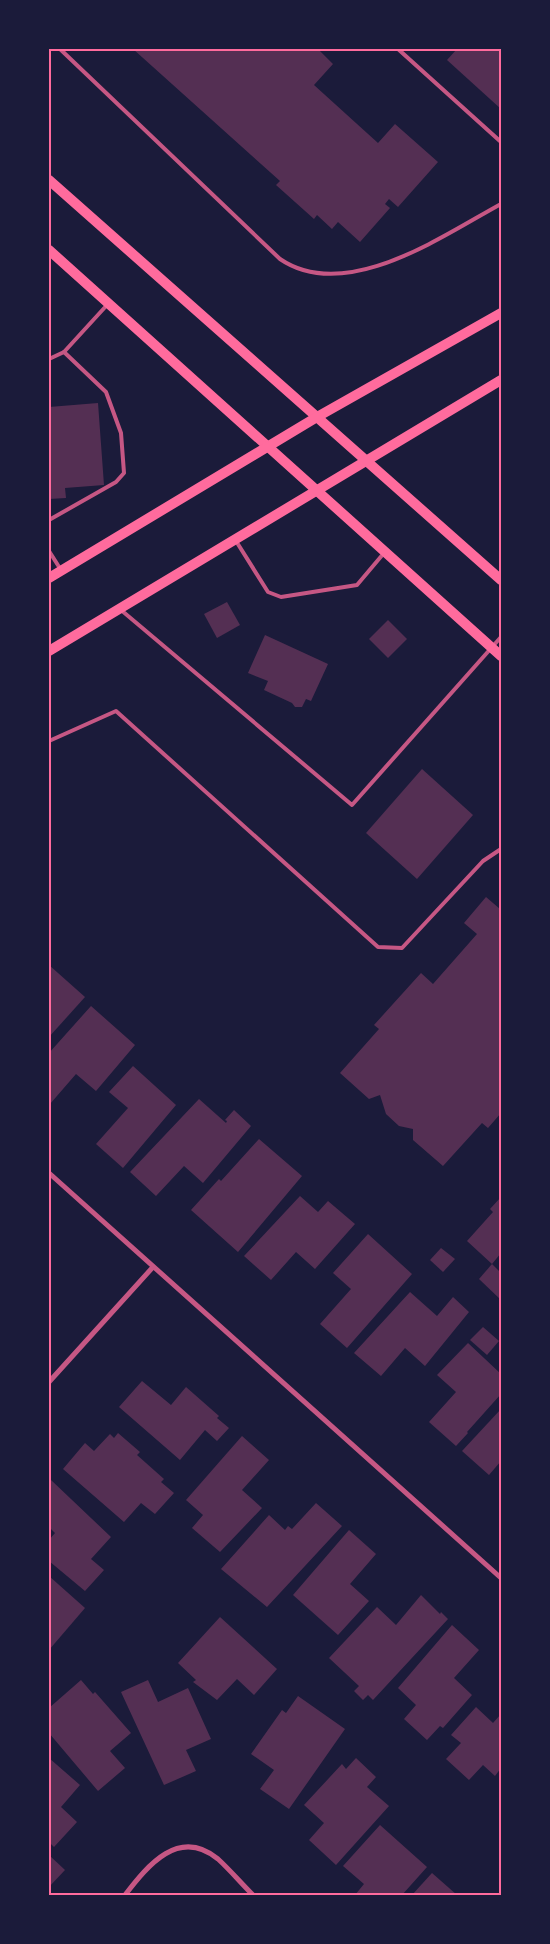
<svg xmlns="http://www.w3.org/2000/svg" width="550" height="1944" viewBox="0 0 550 1944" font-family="'PT Sans Narrow',sans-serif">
<rect width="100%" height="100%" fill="#1b1b3a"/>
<!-- building -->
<g fill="#542f53">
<polygon points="133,49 318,49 333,64 314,85 378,143 395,124 438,162 398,207 389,199 385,204 390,208 360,242 338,222 332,229 317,215 314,219 276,185 280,181"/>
<polygon points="457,49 501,49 501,109 447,60"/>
<polygon points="98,403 104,485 65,488 66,498 49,499 49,407"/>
<polygon points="227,602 240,625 217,638 204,614"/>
<polygon points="388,620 407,639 388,658 369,639"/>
<polygon points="265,635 328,664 311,701 306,699 302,707 295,707 292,703 264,690 268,681 248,673"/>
<polygon points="422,769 473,815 417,879 366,833"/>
<polygon points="486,897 500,909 501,908 501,1113 488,1128 482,1123 443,1166 413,1140 413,1129 399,1126 386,1114 380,1095 369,1099 340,1073 379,1029 374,1025 421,973 433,984 477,934 464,923"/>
<polygon points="49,965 85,997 49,1037"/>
<polygon points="91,1006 135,1045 96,1091 76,1074 50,1104 49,1053"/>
<polygon points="133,1066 176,1105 123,1168 96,1144 128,1108 109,1092"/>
<polygon points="199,1099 226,1123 227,1121 225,1120 234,1110 251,1126 203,1183 184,1166 156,1196 130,1172"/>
<polygon points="259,1139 302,1176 238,1252 191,1210 219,1179 221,1181"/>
<polygon points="300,1196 318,1212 328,1201 355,1224 315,1269 296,1252 271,1280 244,1256"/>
<polygon points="501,1197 501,1253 492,1264 467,1241 493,1212 490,1209"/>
<polygon points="368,1234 412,1274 347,1348 320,1324 351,1289 333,1273"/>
<polygon points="441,1248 455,1259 443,1272 430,1260"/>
<polygon points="492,1264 501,1273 501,1300 479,1279"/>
<polygon points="410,1292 437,1316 453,1297 469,1312 425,1366 405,1348 381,1376 354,1353"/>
<polygon points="483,1327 499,1341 487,1355 470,1340"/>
<polygon points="468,1343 501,1374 501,1394 467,1432 468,1433 456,1446 429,1422 456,1392 437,1375"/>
<polygon points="142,1381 171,1405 186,1387 219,1416 217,1418 229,1428 217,1441 205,1430 180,1460 119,1407"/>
<polygon points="501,1409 501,1461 489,1475 462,1451"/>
<polygon points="118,1433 140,1452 137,1455 164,1479 161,1482 174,1493 155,1514 141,1503 124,1522 63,1469 85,1443 94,1451 110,1434 114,1438"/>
<polygon points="242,1436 269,1460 242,1490 262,1508 220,1552 192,1528 203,1515 186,1500"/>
<polygon points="51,1480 111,1537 91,1559 104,1570 85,1591 49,1561 49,1540 55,1533 49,1527 49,1483"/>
<polygon points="316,1503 342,1526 267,1607 221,1569 269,1515 285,1530 288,1526 292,1529"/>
<polygon points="349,1530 376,1554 350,1584 369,1601 338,1635 293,1595"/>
<polygon points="49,1576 85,1608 49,1650"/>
<polygon points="421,1595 440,1614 441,1612 448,1619 373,1700 368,1695 363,1700 354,1691 359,1686 329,1658 377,1607 396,1625"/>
<polygon points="220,1617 277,1669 254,1695 237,1679 217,1700 193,1682 196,1680 178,1663"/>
<polygon points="452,1625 479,1650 454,1678 472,1695 443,1728 440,1726 427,1740 404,1719 416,1705 398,1688"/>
<polygon points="81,1680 93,1694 95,1692 131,1733 110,1751 125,1768 98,1791 49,1733 49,1708"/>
<polygon points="148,1680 158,1702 188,1688 211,1739 186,1750 196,1771 164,1785 121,1692"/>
<polygon points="298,1696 345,1729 289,1809 260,1789 274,1770 251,1754 282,1710 286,1713"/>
<polygon points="476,1707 493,1723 501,1714 501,1768 495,1776 483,1765 469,1780 446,1759 461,1743 451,1735"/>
<polygon points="49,1758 80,1785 61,1807 77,1822 54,1847 49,1842"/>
<polygon points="356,1758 376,1777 367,1787 389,1806 336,1865 309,1840 324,1823 304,1805 342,1764 346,1769"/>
<polygon points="380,1825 427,1867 402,1895 355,1895 364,1884 343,1866"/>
<polygon points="49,1855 65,1870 49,1887"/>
<polygon points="432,1873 457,1895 412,1895"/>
</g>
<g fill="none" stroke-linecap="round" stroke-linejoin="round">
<!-- service -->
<g stroke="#c65784" stroke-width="4">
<path d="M 60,49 L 280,259 C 346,304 442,236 501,204"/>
<polyline points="398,49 501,142"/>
<polyline points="49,359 64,352 107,305"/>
<polyline points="49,520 116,482 124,473 121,433 106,392 64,352"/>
<polyline points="236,541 268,592 281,597 357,585 384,553"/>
<polyline points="49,551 61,570"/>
<polyline points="121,610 352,805 501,637"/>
<polyline points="49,741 116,711 378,947 402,948 483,861 501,849"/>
</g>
<!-- minor -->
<g stroke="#c65784" stroke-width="5">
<polyline points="49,1173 501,1578"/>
<polyline points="49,1382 153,1267"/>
<path d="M 125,1895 C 148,1865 179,1827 218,1859 C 230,1870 241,1883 253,1895"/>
</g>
<!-- secondary -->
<g stroke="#ff6b9d" stroke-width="10">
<polyline points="49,180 501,580"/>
<polyline points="49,250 501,656"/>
<polyline points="49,578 317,417 501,313"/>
<polyline points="49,651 501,380"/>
</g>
</g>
<!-- border -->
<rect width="550" height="1944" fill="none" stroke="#1b1b3a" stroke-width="100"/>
<rect x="50" y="50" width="450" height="1844" fill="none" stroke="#ff6b9d" stroke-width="2"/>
</svg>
